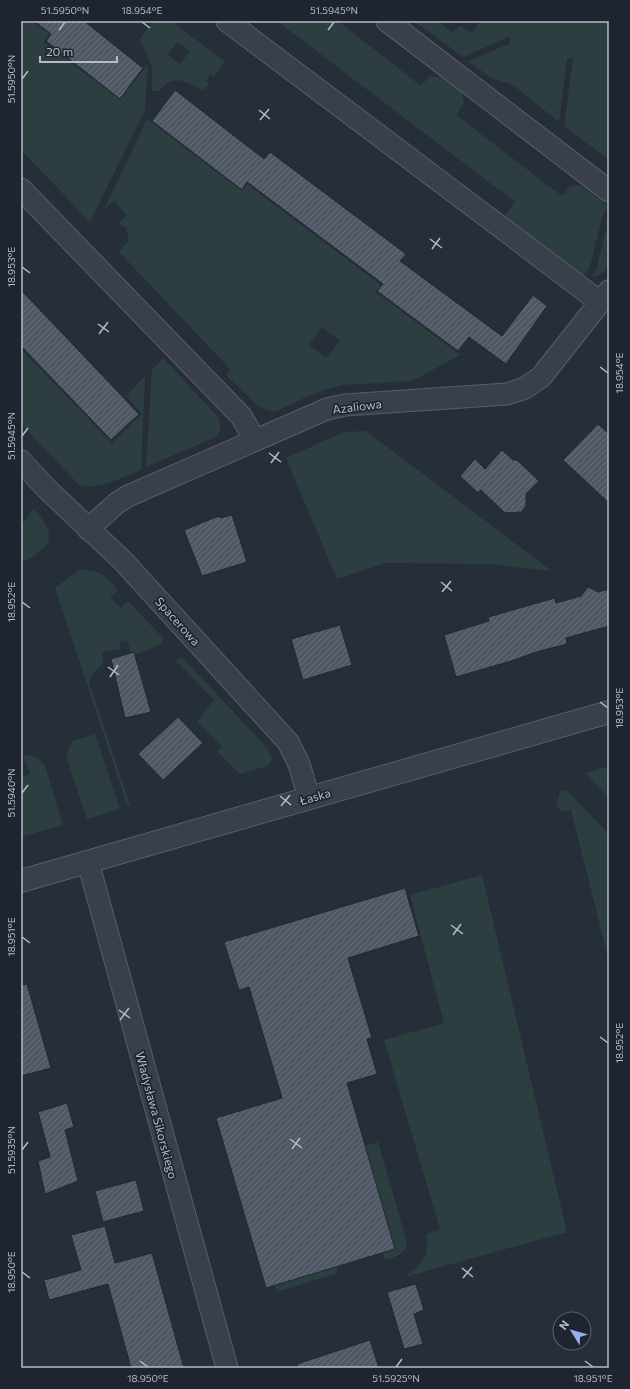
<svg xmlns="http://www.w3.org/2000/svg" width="630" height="1389" viewBox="0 0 630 1389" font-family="Commissioner,sans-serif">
<defs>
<pattern id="building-hatch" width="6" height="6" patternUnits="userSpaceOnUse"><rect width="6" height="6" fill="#505865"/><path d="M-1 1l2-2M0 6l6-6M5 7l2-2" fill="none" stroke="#676e7a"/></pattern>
</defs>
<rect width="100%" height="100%" fill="#262e3a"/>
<!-- green -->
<g fill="#2c3e40" fill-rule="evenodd">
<polygon points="21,21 32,21 49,34 44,42 120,100 148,64 145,110 90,222 21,150"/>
<path d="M 153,21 L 171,21 L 224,61 L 224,63 L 214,77 L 211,74 L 206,80 L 209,83 L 204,90 C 194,87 180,76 169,82 C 166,84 162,88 159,91 L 152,91 L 152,67 L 141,42 L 139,40 ZM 177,42 L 190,51 L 180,64 L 168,55 Z"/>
<polygon points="277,21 338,21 421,86 430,76 442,78 462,93 464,104 456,115 562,196 570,186 580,185 609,206 602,217 590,267 583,276 573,272 503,218 515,202"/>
<polygon points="414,21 438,21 453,33 460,25 471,33 480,21 609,21 609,160 564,126 573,59 567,58 559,122 513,85 491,78 468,61 511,43 509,37 463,57"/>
<path d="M 147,119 L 242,191 L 247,184 L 381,285 L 376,292 L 460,355 L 412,381 L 341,385 L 317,392 L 275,412 L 263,409 L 257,405 L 226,375 L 231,370 L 119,252 L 129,240 L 126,228 L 119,223 L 127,215 L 114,201 L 104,210 ZM 322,327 L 340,341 L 326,358 L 309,345 Z"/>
<polygon points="609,219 609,268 599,275 591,276 596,270"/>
<path d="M 21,349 L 112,443 L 142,414 L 126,396 L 145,376 L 141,470 C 120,478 102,490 79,485 L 21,424 Z"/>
<polygon points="163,358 219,418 221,429 216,437 146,467 152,370"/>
<polygon points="366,431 552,571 490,564 385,563 337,579 286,458 344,432"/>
<path d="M 33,509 C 42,518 56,533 45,547 C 43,549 40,551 37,553 C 32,557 27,561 21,562 L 21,527 Z"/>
<path d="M 79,570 C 101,570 104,574 118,590 L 110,597 L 121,608 L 128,601 L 164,639 L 160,645 L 135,655 L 134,652 L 131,653 L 127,640 L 119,642 L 121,649 L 102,652 L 103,657 L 103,663 C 98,670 91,673 89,682 L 130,806 L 128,807 L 55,588 Z"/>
<polygon points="182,657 268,749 272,758 268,766 240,774 217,751 222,747 197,721 214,700 175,660"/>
<polygon points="95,734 120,809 87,819 66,757 70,746 73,741"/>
<polygon points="32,755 39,759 45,766 63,825 21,837 21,778 30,774 23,756"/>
<polygon points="609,766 609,799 586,773"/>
<polygon points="566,790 609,834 609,961 571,810 562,812 556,806 560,792"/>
<path d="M 482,875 L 567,1232 L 405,1277 C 422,1263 430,1257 426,1234 L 440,1229 L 384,1040 L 444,1023 L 410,895 Z"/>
<path d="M 378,1142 L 407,1243 C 405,1255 395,1257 385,1260 L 383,1253 L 395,1249 L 365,1146 Z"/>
<polygon points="337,1266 338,1273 277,1292 275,1285"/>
</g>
<!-- building -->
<g fill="url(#building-hatch)" stroke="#212732">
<polygon points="34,21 84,21 143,68 120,99 46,41 51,34"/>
<polygon points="175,90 264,159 270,152 406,254 400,261 502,336 533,295 547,306 506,364 469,337 458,351 377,291 383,284 247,182 242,190 152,121"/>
<polygon points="21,290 139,414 111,440 21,346"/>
<polygon points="598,424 609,434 609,503 563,460"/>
<polygon points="502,450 513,460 517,460 539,481 526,494 526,506 521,512 505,513 481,490 478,493 460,476 475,459 485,469"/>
<polygon points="232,515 247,562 202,576 184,530 219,516 220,518"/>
<polygon points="588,587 598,592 609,589 609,626 566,638 567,644 536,652 511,661 456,677 444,635 489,621 488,617 555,598 556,603 581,596"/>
<polygon points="340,625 352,665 303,680 291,639"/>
<polygon points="134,652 151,712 125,718 111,659"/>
<polygon points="178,717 203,743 163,780 138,754"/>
<polygon points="405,888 419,936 348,958 372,1038 367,1039 377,1074 347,1083 395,1249 266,1288 216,1118 282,1098 249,987 239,990 224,942"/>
<polygon points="27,984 51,1068 21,1076 21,985"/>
<polygon points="67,1103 74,1127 65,1130 78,1181 45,1194 38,1161 50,1157 38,1112"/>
<polygon points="136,1180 144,1211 103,1222 95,1191"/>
<polygon points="105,1226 115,1263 152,1253 184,1368 131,1368 108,1284 49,1300 44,1280 81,1270 71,1235"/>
<polygon points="416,1284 424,1310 414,1314 423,1344 404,1349 387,1292"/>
<polygon points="370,1340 379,1368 298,1368 297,1364"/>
</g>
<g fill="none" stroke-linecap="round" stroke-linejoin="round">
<defs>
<g id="minor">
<polyline points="227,21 600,302"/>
<polyline points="387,21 609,191"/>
<polyline points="21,189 241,416 255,440"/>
<polyline points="21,461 47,489 123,561 288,742 299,764 309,798"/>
<polyline points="88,529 117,503 128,496 327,409 345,405 507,394 525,388 541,377 609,291"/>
<polyline points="88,862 227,1368"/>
</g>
<polyline id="tertiary" points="21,881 609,712"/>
</defs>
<!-- minor casing -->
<use href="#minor" stroke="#585e69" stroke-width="23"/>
<!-- tertiary casing -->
<use href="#tertiary" stroke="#585e69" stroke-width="24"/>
<!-- minor -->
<use href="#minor" stroke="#3a404b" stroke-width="21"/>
<!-- tertiary -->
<use href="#tertiary" stroke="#3a404b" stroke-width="22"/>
</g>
<!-- ticks -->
<path fill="none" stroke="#b6bbc6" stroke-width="1.5" d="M 142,22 L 150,28M 59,30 L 65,22M 328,30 L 334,22M 22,79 L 28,71M 259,110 L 270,119M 260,120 L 269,109M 430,239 L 442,248M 432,249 L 440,238M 22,267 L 30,273M 98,324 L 109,332M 99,334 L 108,322M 600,367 L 608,373M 22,436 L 28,428M 269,453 L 281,462M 271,463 L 279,452M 441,582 L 452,591M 442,592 L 451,581M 22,602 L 30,608M 108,667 L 119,675M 110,677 L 118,665M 600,702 L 608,708M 22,793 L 28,785M 280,796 L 291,805M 281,806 L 290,795M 451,925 L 463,934M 453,935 L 461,924M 22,937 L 30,943M 119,1010 L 130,1018M 120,1020 L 129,1008M 600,1037 L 608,1043M 290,1139 L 302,1148M 292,1149 L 300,1138M 22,1150 L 28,1142M 462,1268 L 473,1277M 22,1272 L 30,1278M 463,1278 L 472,1267M 140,1361 L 148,1367M 585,1361 L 593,1367M 396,1367 L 402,1359"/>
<g text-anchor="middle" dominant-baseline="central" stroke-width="3.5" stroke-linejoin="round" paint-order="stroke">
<!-- street labels -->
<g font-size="12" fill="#b6bbc6" stroke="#1f2530">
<text transform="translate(357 406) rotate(-7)">Azaliowa</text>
<text transform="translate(178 621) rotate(48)">Spacerowa</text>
<text transform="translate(315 796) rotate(-16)">Łaska</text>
<text transform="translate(157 1115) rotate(75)">Władysława Sikorskiego</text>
</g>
</g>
<!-- border -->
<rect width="630" height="1389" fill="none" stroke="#1f2530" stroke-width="44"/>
<!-- north arrow -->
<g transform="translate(572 1331) rotate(307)"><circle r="19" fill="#1f2530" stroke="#5b616c"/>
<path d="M0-3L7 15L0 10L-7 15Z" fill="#95b1ec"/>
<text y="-6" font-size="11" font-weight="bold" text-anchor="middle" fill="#b6bbc6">N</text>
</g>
<!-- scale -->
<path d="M40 56v6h77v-6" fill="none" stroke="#b6bbc6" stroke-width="2"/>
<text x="46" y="56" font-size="12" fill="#b6bbc6" stroke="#1f2530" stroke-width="3" paint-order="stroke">20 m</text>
<rect x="22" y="22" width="586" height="1345" fill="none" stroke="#b6bbc6" stroke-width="1.5"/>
<g font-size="10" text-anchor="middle" fill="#b6bbc6">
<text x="65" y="14">51.5950°N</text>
<text x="142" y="14">18.954°E</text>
<text x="334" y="14">51.5945°N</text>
<text transform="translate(11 79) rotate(-90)" y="4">51.5950°N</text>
<text transform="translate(11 267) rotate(-90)" y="4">18.953°E</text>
<text transform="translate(619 373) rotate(-90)" y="4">18.954°E</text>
<text transform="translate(11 436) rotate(-90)" y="4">51.5945°N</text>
<text transform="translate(11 602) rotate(-90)" y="4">18.952°E</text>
<text transform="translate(619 708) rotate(-90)" y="4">18.953°E</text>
<text transform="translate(11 793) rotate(-90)" y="4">51.5940°N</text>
<text transform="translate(11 937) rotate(-90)" y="4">18.951°E</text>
<text transform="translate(619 1043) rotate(-90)" y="4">18.952°E</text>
<text transform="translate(11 1150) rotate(-90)" y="4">51.5935°N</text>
<text transform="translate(11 1272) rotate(-90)" y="4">18.950°E</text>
<text x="148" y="1382">18.950°E</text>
<text x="396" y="1382">51.5925°N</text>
<text x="593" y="1382">18.951°E</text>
</g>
</svg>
